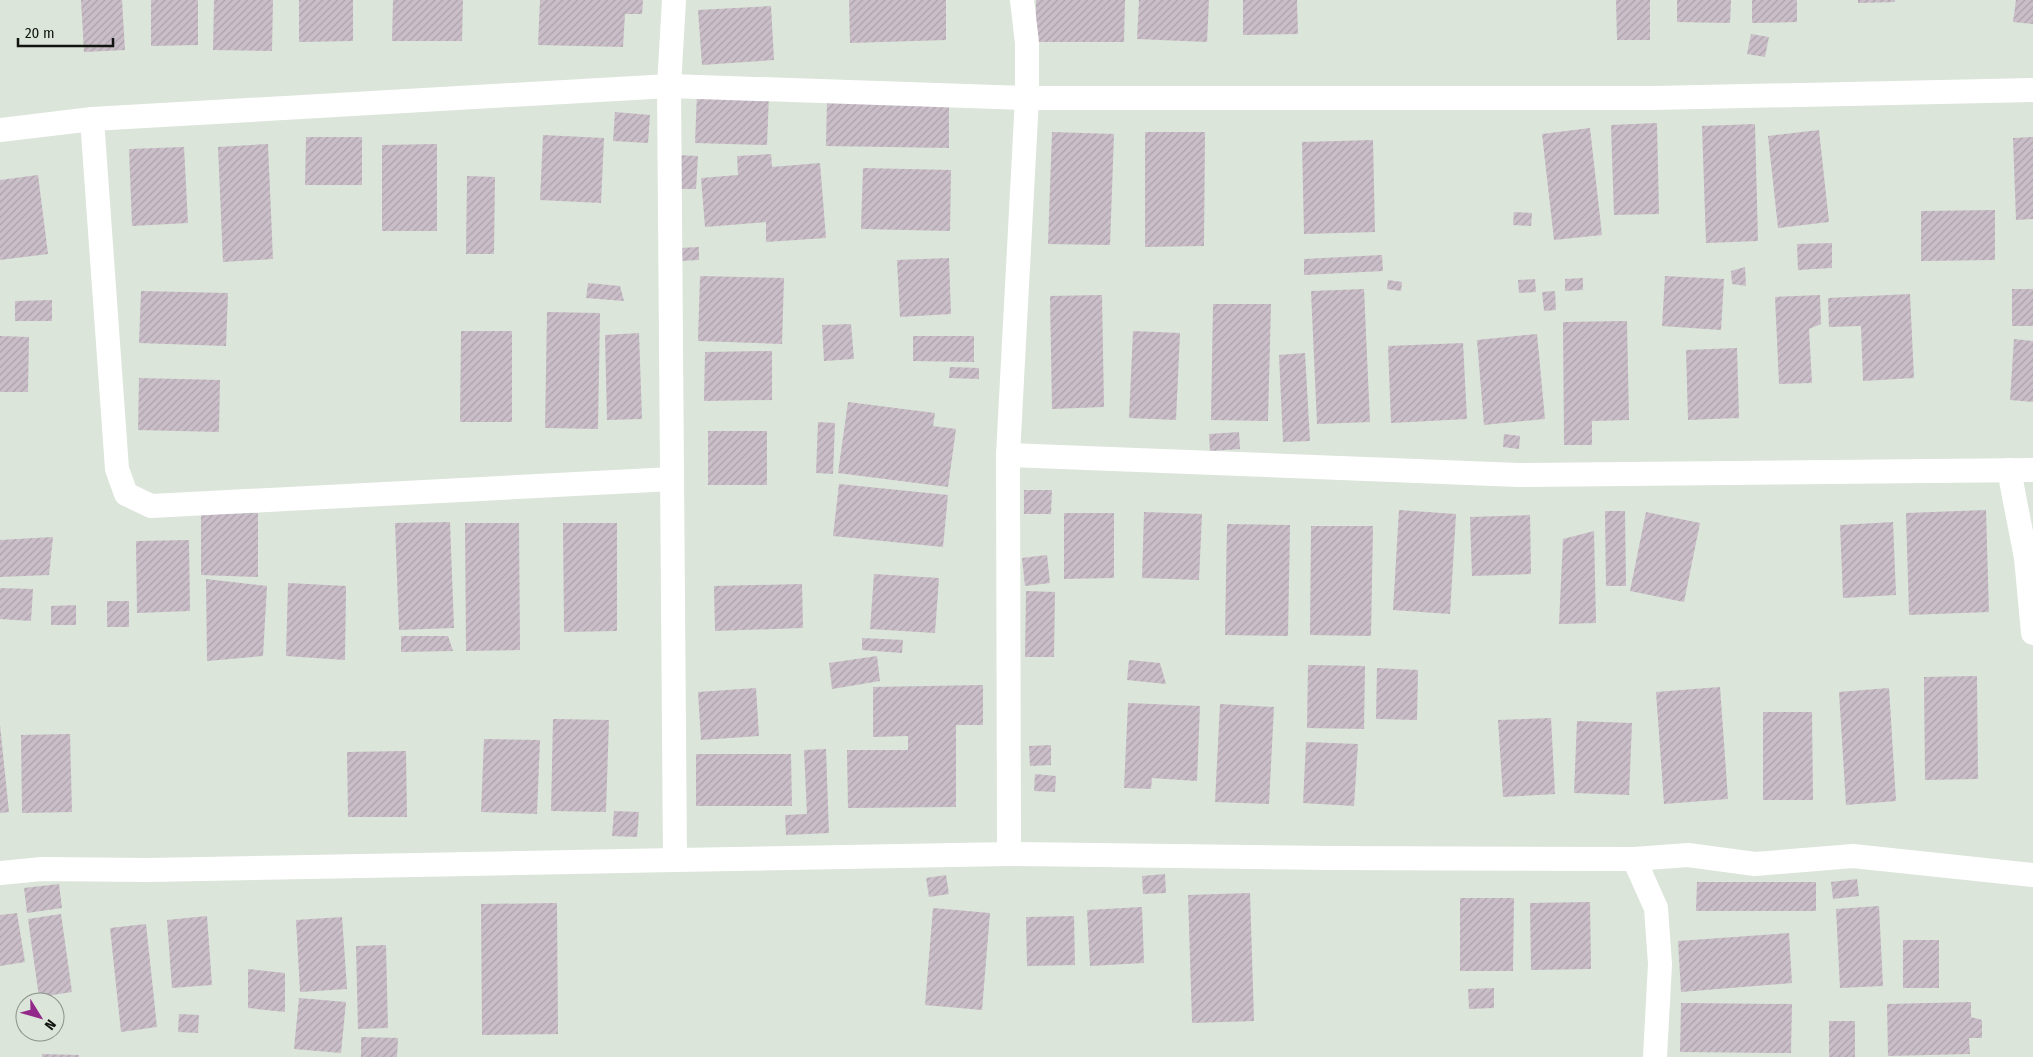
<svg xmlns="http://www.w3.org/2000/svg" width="2033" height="1057" viewBox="0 0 2033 1057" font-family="'Fira Sans Condensed',sans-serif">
<defs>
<pattern id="building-hatch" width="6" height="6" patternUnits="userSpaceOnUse" patternTransform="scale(1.25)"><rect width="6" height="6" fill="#cabec8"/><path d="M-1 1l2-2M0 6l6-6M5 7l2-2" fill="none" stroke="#aca2ab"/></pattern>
</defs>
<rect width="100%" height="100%" fill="#dbe5d9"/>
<!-- building -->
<g fill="url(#building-hatch)">
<polygon points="81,0 122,0 125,50 84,52"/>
<polygon points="151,0 198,0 198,45 151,46"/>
<polygon points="214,0 273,0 272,51 213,50"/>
<polygon points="299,0 353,0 353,41 299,42"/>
<polygon points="393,0 463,0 462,41 392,41"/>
<polygon points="540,0 643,0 642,14 625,14 623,47 538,45"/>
<polygon points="849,0 946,0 946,40 850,43"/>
<polygon points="1036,0 1125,0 1124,42 1036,42"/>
<polygon points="1139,0 1209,0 1207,42 1137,39"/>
<polygon points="1243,0 1297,0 1298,34 1243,35"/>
<polygon points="1616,0 1650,0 1650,40 1617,40"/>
<polygon points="1677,0 1731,0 1730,23 1677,22"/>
<polygon points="1752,0 1797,0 1797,22 1752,23"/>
<polygon points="1858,0 1895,0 1895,2 1858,3"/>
<polygon points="2016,0 2033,0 2033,24 2013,22"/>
<polygon points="771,6 774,60 702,65 698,10"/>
<polygon points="1751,34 1769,37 1765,57 1747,54"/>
<polygon points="697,93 769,95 767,145 695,143"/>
<polygon points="827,100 949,101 949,148 826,146"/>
<polygon points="615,112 650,115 648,143 613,141"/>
<polygon points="1657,123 1659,214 1614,215 1611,125"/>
<polygon points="1755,124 1758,241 1706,243 1702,126"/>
<polygon points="1590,128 1602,235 1554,240 1542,134"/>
<polygon points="1819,130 1829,222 1778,228 1768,136"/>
<polygon points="1052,132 1114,134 1110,245 1048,244"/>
<polygon points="1145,132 1205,132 1204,246 1145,247"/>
<polygon points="543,135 604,138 601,203 540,200"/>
<polygon points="306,137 362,137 362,185 305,185"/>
<polygon points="2033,137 2033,219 2016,220 2013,138"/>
<polygon points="1373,140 1375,232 1304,234 1302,142"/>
<polygon points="268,144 273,259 223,262 218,147"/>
<polygon points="437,144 437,231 382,231 382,145"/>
<polygon points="184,147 188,223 132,226 129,149"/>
<polygon points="771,154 772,167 820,163 826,238 766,242 766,222 705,227 701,178 738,175 737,156"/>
<polygon points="677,155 698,156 696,189 676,189"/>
<polygon points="863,168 951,170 950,231 861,229"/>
<polygon points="38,175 48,254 0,260 0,180"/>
<polygon points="467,176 495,177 494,254 466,254"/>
<polygon points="1995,210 1995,260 1921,261 1921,211"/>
<polygon points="1514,212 1532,213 1531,226 1513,225"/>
<polygon points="1832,243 1832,268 1798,270 1797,244"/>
<polygon points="699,247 699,260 680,261 680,248"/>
<polygon points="1382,255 1383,271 1304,275 1304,259"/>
<polygon points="949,258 951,314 900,317 897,260"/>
<polygon points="1745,267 1746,286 1732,284 1731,271"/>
<polygon points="700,276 784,278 782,344 698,341"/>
<polygon points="1665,276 1724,279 1721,330 1662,326"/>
<polygon points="1583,278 1583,290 1565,291 1565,279"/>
<polygon points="1535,279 1536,292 1519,293 1518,280"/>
<polygon points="1388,280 1402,282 1401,291 1387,289"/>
<polygon points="588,283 620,286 624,301 586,298"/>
<polygon points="1364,289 1370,422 1317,424 1311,291"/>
<rect x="2012" y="289" width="21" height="37"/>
<polygon points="141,291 228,293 226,346 139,343"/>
<polygon points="1555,291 1556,310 1544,311 1542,292"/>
<polygon points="1910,294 1914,378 1863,381 1861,326 1829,327 1828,298"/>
<polygon points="1102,295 1104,407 1052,409 1050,296"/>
<polygon points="1820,295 1821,324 1809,329 1812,383 1779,384 1775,297"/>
<polygon points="52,300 52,321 15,321 15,301"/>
<polygon points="1213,304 1271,304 1268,421 1211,420"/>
<polygon points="547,312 600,313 598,429 545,428"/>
<polygon points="1627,321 1629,420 1592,421 1592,445 1564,445 1563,322"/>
<polygon points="851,324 854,359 824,361 822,325"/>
<polygon points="461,331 512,331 512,422 460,422"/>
<polygon points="1133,331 1180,333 1176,420 1129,418"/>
<polygon points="639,333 642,419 607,420 605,335"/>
<polygon points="1537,334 1545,419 1484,425 1477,340"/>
<polygon points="0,336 29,337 28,392 0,392"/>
<polygon points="913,336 974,336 974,362 913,361"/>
<polygon points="2014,339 2033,341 2033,402 2010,400"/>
<polygon points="1463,343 1467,419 1391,423 1388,346"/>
<polygon points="1737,348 1739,418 1688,420 1686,350"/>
<polygon points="772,351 772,400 704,401 705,352"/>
<polygon points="1305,353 1310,441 1283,442 1279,355"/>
<polygon points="950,367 979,368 979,379 949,378"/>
<polygon points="139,378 220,380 219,432 138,430"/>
<polygon points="848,402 935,413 933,426 956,429 948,487 838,473"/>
<polygon points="818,422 835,423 833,474 816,473"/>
<rect x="708" y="431" width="59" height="54"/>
<polygon points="1239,432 1240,449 1210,451 1209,434"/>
<polygon points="1504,434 1520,436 1519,449 1503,447"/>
<polygon points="839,484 948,495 943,547 833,536"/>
<polygon points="1024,490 1052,490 1051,514 1024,514"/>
<polygon points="1399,510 1456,514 1450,614 1393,610"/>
<polygon points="1986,510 1989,612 1909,615 1906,513"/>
<polygon points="1605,511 1625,511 1626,586 1606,586"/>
<polygon points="1144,512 1202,514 1199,580 1142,578"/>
<polygon points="1646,512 1700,523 1684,602 1630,591"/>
<polygon points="258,513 258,577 201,575 201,514"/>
<polygon points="1064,513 1114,513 1114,578 1064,579"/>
<polygon points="1530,515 1531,574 1472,576 1470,517"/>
<polygon points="450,522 454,628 399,630 395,523"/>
<polygon points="1893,522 1896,595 1843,598 1840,525"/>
<polygon points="465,523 519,523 520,650 466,651"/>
<polygon points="563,523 617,523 617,631 564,632"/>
<polygon points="1227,524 1290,525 1288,636 1225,635"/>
<polygon points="1311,526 1373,526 1371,636 1310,635"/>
<polygon points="1594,531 1596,623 1559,624 1563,539"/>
<polygon points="53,537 49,575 0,577 0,540"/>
<polygon points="189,540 190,611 137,613 136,541"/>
<polygon points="1047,555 1050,583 1025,586 1022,558"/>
<polygon points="874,574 939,578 935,633 870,629"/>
<polygon points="206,579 267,586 263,656 207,661"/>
<polygon points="288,583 346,586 345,660 286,656"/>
<polygon points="802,584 803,628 715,631 714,586"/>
<polygon points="0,588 33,589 31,621 0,619"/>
<polygon points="1026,591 1055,592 1054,657 1025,657"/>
<rect x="107" y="601" width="22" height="26"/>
<polygon points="76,605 76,625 51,625 51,606"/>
<polygon points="401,636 448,636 453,651 401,652"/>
<polygon points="862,638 903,640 902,653 862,650"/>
<polygon points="877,656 880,681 832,689 829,663"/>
<polygon points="1129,660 1160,663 1166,684 1127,680"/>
<polygon points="1308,665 1365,666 1364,729 1307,728"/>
<polygon points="1377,668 1418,670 1417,720 1376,719"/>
<polygon points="1977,676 1978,779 1925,780 1924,677"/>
<polygon points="983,685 983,725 956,725 956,807 848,808 847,750 908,750 908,736 873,737 873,687"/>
<polygon points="1720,687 1728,799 1664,804 1656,692"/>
<polygon points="756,688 759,736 701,740 698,692"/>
<polygon points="1889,688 1896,801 1846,805 1839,692"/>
<polygon points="1128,703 1200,706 1197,781 1152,778 1151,789 1124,788"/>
<polygon points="1220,704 1274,707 1269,804 1215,802"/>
<polygon points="1763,712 1812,712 1813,800 1763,800"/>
<polygon points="1551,718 1555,794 1503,797 1498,720"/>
<polygon points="553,719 609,720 606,812 551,811"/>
<polygon points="1577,721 1632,723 1629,795 1574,793"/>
<polygon points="0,725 9,812 0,813"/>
<polygon points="70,734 72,812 22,813 21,735"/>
<polygon points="484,739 540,740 537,814 481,812"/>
<polygon points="1306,742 1358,744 1354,806 1303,803"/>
<polygon points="1051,745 1051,765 1030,766 1029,746"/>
<polygon points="826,749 829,833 786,835 785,815 807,814 804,750"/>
<polygon points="406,751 407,817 348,817 347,752"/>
<polygon points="696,754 791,754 792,806 696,806"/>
<polygon points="1035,774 1056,776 1055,792 1034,791"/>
<polygon points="614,811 639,812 637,837 612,836"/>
<polygon points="1165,874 1166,893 1143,894 1142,876"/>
<polygon points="946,875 949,894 929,897 926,878"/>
<polygon points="1857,879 1859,896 1833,899 1831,882"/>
<polygon points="1697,882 1816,882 1816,911 1696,911"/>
<polygon points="59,884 62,908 27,913 24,888"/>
<polygon points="1250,893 1254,1021 1192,1023 1188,895"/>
<polygon points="1460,898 1514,898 1513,971 1460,971"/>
<polygon points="1590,902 1591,969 1531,970 1530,903"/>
<polygon points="557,903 558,1034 482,1035 481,904"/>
<polygon points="1879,906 1883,986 1840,988 1836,909"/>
<polygon points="1142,907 1144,963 1090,966 1087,910"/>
<polygon points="933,908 990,913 982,1010 925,1005"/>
<polygon points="17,913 25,962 0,966 0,915"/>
<polygon points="61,914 72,992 39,997 28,919"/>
<polygon points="207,916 212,985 172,988 167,920"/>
<polygon points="1074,916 1075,965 1027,966 1026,917"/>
<polygon points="342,917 347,989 300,992 296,920"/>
<polygon points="146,924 157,1027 121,1032 110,928"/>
<polygon points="1789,933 1792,983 1681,992 1678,941"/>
<rect x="1903" y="940" width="36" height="48"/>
<polygon points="386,945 388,1028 358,1029 356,946"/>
<polygon points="248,969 285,973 285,1012 248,1008"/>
<polygon points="1494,988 1494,1008 1469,1009 1468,989"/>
<polygon points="299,998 346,1002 341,1053 294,1049"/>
<polygon points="1971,1002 1971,1017 1982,1020 1982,1038 1969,1038 1970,1054 1888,1056 1887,1004"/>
<polygon points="1681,1003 1792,1004 1791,1053 1680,1052"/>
<polygon points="179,1014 199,1015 198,1033 178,1032"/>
<rect x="1829" y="1021" width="26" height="36"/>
<polygon points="361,1037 398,1038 397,1057 361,1057"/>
<polygon points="42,1054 79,1055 79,1057 42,1057"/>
</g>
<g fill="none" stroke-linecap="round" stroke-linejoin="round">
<!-- minor -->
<g stroke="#fff" stroke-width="24">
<polyline points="2033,90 1654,98 1027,98 669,86 675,860 1009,854 1331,858 1634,859 1688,855 1755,864 1853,856 2033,875"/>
<polyline points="0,130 92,119"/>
<polyline points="1008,455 1519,475 2033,470"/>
<polyline points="2009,470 2026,558 2033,633"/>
<polyline points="672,479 151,506 126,494 117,469 92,119 669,86 674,0"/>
<polyline points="1009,854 1008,455 1027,98 1027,43 1022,0"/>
<polyline points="1634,859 1656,908 1660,964 1655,1057"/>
<polyline points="0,873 42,869 148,870 675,860"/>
</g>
</g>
<!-- north arrow -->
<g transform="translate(40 1017) rotate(127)"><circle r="24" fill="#dbe5d9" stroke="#8a9189"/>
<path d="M0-4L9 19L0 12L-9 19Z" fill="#93288b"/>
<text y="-8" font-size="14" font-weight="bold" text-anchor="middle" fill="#111410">N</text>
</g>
<!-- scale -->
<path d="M18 38v8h95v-8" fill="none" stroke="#111410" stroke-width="2.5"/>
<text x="25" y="38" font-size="15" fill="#111410" stroke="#dbe5d9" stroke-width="4" paint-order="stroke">20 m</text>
</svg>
